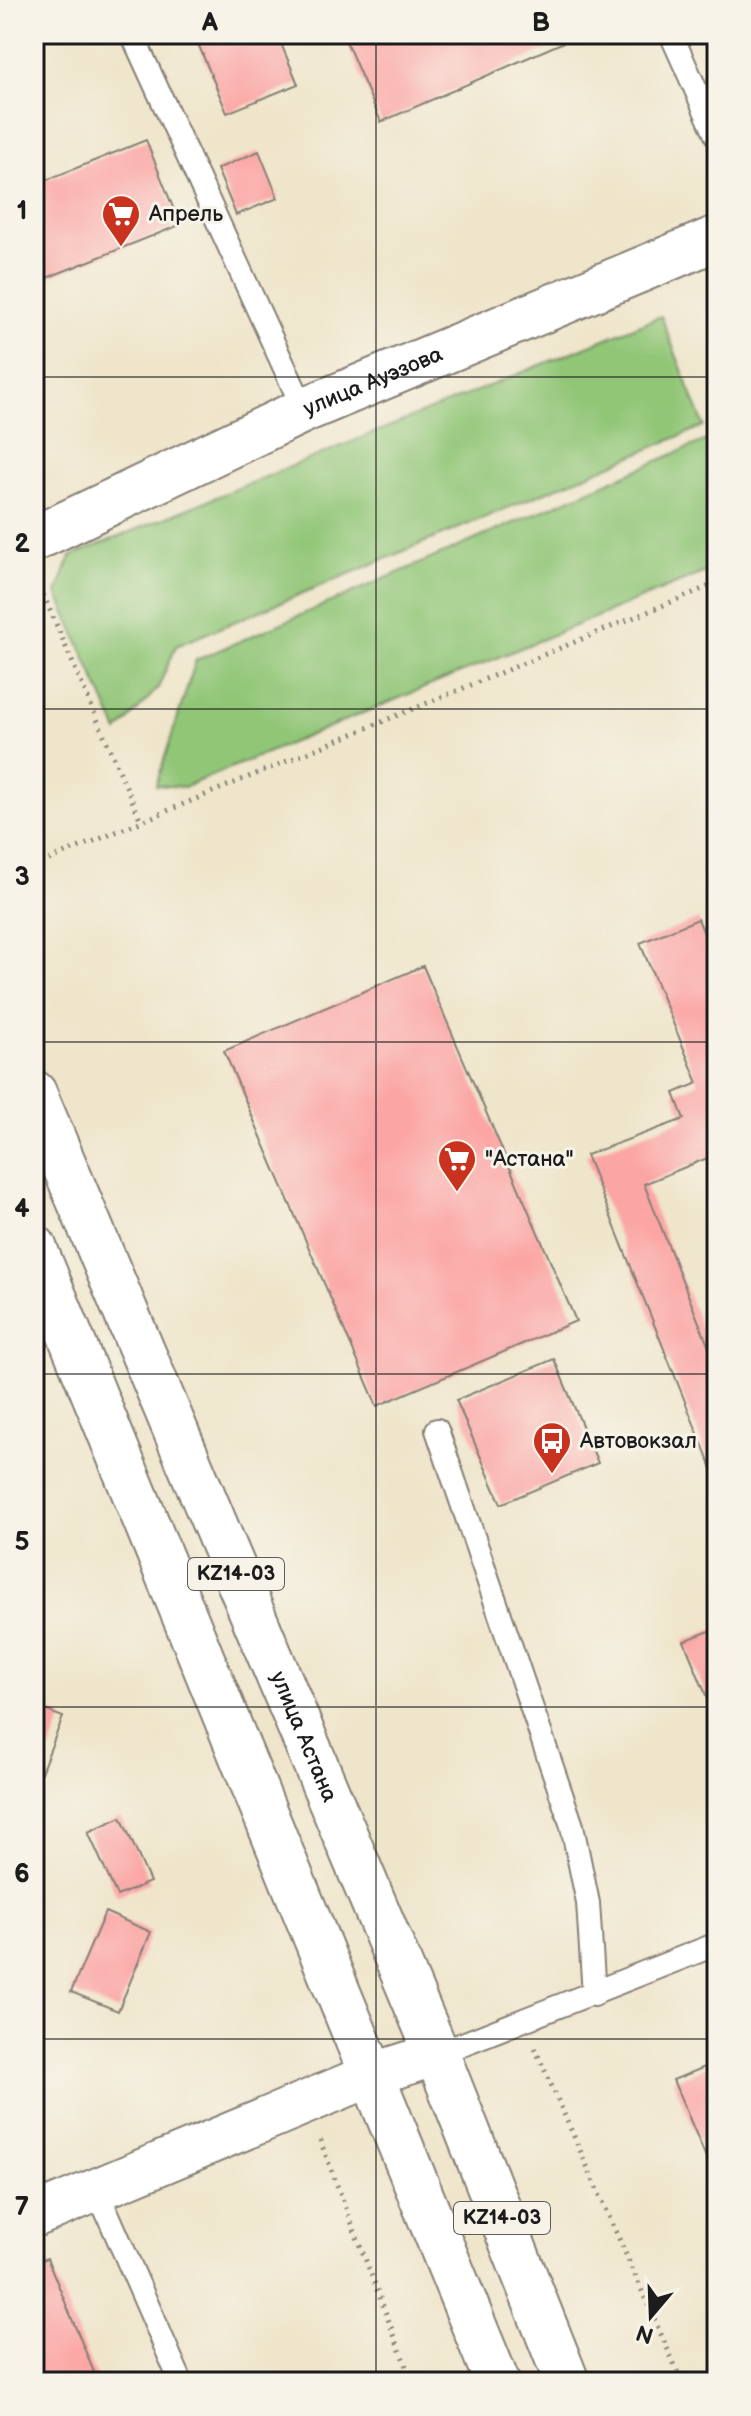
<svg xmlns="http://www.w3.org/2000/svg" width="751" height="2416" viewBox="0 0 751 2416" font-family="'Balsamiq Sans',sans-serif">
<rect width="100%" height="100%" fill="#f7f3e8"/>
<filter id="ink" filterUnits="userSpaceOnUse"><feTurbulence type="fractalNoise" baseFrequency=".0125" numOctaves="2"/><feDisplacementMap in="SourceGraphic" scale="16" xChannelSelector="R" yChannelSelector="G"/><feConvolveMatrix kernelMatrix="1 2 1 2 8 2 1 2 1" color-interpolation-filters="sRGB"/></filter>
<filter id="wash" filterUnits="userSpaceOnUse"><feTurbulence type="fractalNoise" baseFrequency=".006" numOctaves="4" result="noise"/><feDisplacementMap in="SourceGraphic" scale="32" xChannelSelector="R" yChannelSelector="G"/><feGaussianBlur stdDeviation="1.8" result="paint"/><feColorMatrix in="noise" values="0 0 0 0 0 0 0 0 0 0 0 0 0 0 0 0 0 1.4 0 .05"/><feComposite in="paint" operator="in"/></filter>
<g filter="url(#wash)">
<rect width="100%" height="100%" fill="#efe5cb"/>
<!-- green -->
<g fill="#91c677" stroke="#56714a" stroke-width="2">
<polygon points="661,316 704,426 176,646 158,688 118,732 57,593 71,556"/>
<polygon points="706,440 717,469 717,567 184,787 156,785 196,660"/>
</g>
<g id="blocks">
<!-- building -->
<g fill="#fba5a4">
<polygon points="194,34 277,34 298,84 227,113"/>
<polygon points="356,34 582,34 381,122 345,39"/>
<polygon points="146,140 180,225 34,283 34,185"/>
<polygon points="259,151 278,198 236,215 217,169"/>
<polygon points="698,919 717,964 717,1154 644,1184 717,1368 717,1481 586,1155 684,1119 674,1093 698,1083 640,943"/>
<polygon points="423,966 576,1321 377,1406 224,1051"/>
<polygon points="554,1359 598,1463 501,1504 456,1400"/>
<polygon points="717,1628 717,1722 684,1641"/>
<polygon points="34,1706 63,1717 34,1790"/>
<polygon points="121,1817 150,1882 117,1896 88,1832"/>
<polygon points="105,1912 151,1932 118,2011 71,1992"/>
<polygon points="717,2062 717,2183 673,2080"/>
<polygon points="47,2258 98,2382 34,2382 34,2263"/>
</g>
</g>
</g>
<g filter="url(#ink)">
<use href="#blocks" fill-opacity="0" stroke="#868074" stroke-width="2"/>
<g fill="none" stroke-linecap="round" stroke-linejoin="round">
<defs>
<g id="service">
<polyline points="132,34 304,410"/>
<polyline points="671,34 717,137"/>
<polyline points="437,1430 572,1826 588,1903 594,1995"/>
<polyline points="437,2054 717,1944"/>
<polyline points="98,2192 181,2382"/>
</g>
<polyline id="minor" points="34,2216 374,2074 437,2054"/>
<g id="tertiary">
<path id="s1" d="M 34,539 L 304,410 L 717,238"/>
</g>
<g id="primary">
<path id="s2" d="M 34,1093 L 437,2054 L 567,2382"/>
<polyline points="34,1247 497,2382"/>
</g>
</defs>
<!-- service casing -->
<use href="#service" stroke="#868074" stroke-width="26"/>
<!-- minor casing -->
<use href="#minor" stroke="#868074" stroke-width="46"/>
<!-- tertiary casing -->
<use href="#tertiary" stroke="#868074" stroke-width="48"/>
<!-- primary casing -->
<use href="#primary" stroke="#868074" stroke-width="48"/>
<!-- path -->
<g stroke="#868074" stroke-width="5" stroke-dasharray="2 6" stroke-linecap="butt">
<polyline points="37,580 141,821"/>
<polyline points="34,866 717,583"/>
<polyline points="535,2048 682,2382"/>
<polyline points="320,2140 412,2382"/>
</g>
<!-- service -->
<use href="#service" stroke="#fff" stroke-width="22"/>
<!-- minor -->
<use href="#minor" stroke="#fff" stroke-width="42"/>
<!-- tertiary -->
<use href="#tertiary" stroke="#fff" stroke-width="44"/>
<!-- primary -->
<use href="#primary" stroke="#fff" stroke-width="44"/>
</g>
</g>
<!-- grid -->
<path fill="none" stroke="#1c1c1c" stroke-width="2" stroke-opacity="0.55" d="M 376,34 L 376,2382M 34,377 L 717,377M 34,709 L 717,709M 34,1042 L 717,1042M 34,1374 L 717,1374M 34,1707 L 717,1707M 34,2039 L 717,2039"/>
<!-- icons -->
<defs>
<symbol id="supermarket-pin" viewBox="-11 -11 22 30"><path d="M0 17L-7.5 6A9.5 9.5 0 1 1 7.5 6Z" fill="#c8321e" stroke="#f7f3e8"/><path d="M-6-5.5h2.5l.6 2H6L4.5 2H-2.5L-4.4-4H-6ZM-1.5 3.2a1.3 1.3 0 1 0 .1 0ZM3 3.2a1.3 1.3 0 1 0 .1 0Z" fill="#fff"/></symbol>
<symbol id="bus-pin" viewBox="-11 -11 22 30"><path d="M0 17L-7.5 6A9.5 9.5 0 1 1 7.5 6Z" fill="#c8321e" stroke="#f7f3e8"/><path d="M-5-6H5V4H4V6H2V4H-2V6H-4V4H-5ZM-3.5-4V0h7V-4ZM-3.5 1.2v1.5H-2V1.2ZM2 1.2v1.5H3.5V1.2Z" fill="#fff"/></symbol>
</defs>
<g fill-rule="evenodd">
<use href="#supermarket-pin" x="99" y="192" width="44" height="60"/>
<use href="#supermarket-pin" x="435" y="1137" width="44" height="60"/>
<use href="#bus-pin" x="530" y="1419" width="44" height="60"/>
</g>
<g text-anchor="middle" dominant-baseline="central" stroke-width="6" stroke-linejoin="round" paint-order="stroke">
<!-- shield labels -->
<g fill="#f7f3e8" stroke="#5e5c59" stroke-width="2">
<rect x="188" y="1558" width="96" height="32" rx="6"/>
<rect x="454" y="2202" width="96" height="32" rx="6"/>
</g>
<g font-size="20" font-weight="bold" fill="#1c1c1c">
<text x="236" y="1574">KZ14-03</text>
<text x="502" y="2218">KZ14-03</text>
</g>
<!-- poi labels -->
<g font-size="22" fill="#1c1c1c" stroke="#f7f3e8" text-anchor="start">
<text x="149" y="214">Апрель</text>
<text x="485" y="1159">"Астана"</text>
<text x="580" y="1441">Автовокзал</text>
</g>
<!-- street labels -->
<g font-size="22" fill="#1c1c1c" stroke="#f7f3e8">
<text stroke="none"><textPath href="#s1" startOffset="374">улица Ауэзова</textPath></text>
<text stroke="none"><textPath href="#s2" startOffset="698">улица Астана</textPath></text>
</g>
</g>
<!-- margin -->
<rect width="751" height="2416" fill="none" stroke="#f7f3e8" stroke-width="88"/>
<!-- north arrow -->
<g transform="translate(651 2316) rotate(199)" stroke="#f7f3e8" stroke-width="6" paint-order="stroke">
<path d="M0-6L14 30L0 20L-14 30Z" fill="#1c1c1c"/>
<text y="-12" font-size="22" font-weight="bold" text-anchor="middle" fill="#1c1c1c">N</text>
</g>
<rect x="44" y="44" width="663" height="2328" fill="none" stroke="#1c1c1c" stroke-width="3"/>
<g font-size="26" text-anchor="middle" font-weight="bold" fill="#1c1c1c">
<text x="210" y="31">A</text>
<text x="541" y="31">B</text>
<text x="22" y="219">1</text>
<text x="22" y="552">2</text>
<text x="22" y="885">3</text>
<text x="22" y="1217">4</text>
<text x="22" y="1550">5</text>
<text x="22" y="1882">6</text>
<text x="22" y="2215">7</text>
</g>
</svg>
